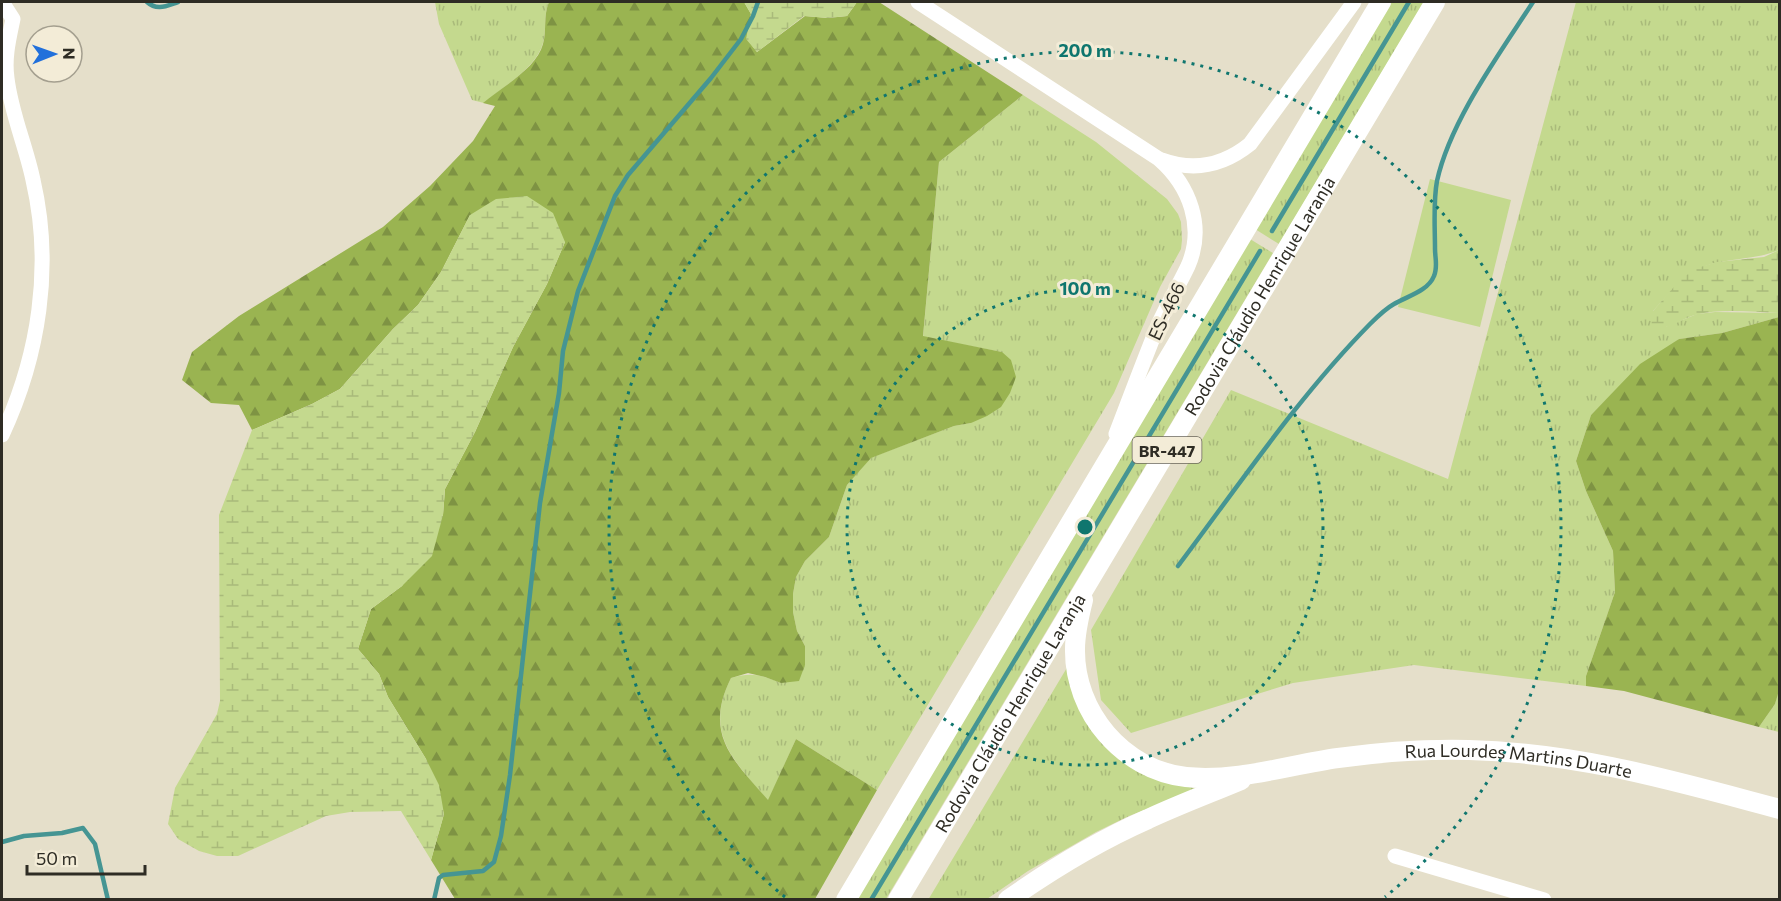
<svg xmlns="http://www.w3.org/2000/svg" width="1781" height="901" viewBox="0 0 1781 901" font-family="Commissioner,sans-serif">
<defs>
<pattern id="grass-tufts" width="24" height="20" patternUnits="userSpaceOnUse" patternTransform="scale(1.5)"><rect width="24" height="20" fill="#c4d98e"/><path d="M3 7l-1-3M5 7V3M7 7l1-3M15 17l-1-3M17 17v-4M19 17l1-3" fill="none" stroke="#a9ba7a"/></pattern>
<pattern id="forest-firs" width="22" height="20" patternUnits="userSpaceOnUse" patternTransform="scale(1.5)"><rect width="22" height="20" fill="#9ab451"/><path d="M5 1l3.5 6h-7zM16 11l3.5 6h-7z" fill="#7e9343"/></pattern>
<pattern id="wetland-marsh" width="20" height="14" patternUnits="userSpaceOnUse" patternTransform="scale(1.5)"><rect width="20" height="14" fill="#c4d98e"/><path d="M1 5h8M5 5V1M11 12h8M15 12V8" fill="none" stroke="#a9ba7a"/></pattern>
</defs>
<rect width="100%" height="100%" fill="#e5dfca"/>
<!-- grass -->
<g fill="url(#grass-tufts)">
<path d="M 435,2 L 549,2 C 543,16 547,29 543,43 C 537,67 503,87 484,103 L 472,100 L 439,24 Z"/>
<polygon points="1392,2 1424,2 1279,244 1255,229"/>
<path d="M 1576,2 L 1779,2 L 1779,250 C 1760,258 1741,258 1720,262 C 1689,267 1673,290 1653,311 L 1665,327 L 1697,314 L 1715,312 L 1779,313 L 1779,317 L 1722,333 L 1679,339 L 1612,394 L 1591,415 L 1576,461 L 1586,491 L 1613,551 L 1615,592 L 1586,676 L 1586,686 L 1414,665 L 1293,683 L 1131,733 L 1101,700 L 1091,630 L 1231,390 L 1448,479 Z"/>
<path d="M 1023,95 L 1096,142 L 1167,199 L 1178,214 L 1181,222 L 1182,240 L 1181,249 L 1160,287 L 1114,393 L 877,790 L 796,739 L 768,801 C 734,760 703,734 731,678 C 752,672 761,675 781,683 L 805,646 L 797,631 L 793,612 L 793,594 L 796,577 L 805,561 L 829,537 L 847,485 L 870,458 L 954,426 L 971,423 L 1002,352 L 923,337 L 939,162 Z"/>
<polygon points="1250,239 1273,253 886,899 854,900"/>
<polygon points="1068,666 1147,776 1164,782 1199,789 1129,816 1096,832 1028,871 987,899 928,900"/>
<polygon points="1779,687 1779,732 1759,727 1775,704"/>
</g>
<!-- forest -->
<g fill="url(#forest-firs)">
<path d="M 549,2 L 744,2 L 751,14 L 747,39 L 757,52 L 805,16 L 828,18 L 847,16 L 857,2 L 879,2 L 1023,95 L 939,162 L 923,336 L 1002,352 L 1011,360 L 1016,377 L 1010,393 L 1001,407 L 987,416 L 971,423 L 954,426 L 871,458 L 847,485 L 829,537 L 805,561 L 796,577 L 793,594 L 793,612 L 797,631 L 805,646 L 805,665 L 799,681 L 781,683 L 765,677 L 748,673 L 731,678 C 703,734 733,760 768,800 L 796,739 L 877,790 L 815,899 L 455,899 L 431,860 L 444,814 L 426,759 L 388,697 L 379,674 L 358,649 L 371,609 L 402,586 L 443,515 L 445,489 L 475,432 L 513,347 L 547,284 L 565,242 L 470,215 L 441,272 L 418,305 L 393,329 L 340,389 L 312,404 L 252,430 L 239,405 L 211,403 L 182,380 L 192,352 L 239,316 L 383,227 L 430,186 L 473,141 L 495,106 L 483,103 C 502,87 537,68 543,44 C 547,30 543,16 549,2 Z"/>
<polygon points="1779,317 1780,687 1775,704 1759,727 1624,691 1586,686 1586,676 1615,592 1613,551 1586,491 1576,461 1591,415 1640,364 1679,339 1722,333"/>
</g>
<!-- wetland -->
<g fill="url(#wetland-marsh)">
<polygon points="744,2 857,2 847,16 828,18 804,16 757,52 746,39 751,14"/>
<polygon points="527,196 553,213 565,242 547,284 513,347 475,432 445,489 443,515 432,556 402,586 371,609 358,649 379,674 388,697 426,759 439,785 444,814 431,860 401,811 350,812 326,816 238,856 217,856 199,851 178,839 168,824 175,788 217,714 220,701 219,515 252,430 312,404 340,389 393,329 418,305 441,272 470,215 496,199"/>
<path d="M 1779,250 L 1779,313 C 1753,312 1721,308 1695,315 C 1682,318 1665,334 1651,325 L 1653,311 L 1679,281 L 1694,269 L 1717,262 L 1764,257 Z"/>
</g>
<!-- garden -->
<polygon fill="#c4d98e" points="1430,179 1511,200 1480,327 1398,307"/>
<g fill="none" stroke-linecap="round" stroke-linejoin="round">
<!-- stream -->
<g stroke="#459593" stroke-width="4.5">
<path d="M 147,2 C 157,11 166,6 178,2"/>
<polyline points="1272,231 1409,2"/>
<path d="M 1178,566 C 1239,485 1299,396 1370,324 C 1377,317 1385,309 1394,304 C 1408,296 1428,291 1434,276 C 1438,267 1435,258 1435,249 C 1435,227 1433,202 1437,181 C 1450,121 1500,53 1533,2"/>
<polyline points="2,842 24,836 62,833 83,828 95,844 108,900"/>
<polyline points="434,900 439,878 443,875 483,871 494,862 501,836 510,775 540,503 559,393 563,351 578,291 615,196 628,175 711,78 741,39 753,16 758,2"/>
<polyline points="871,900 1260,251"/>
</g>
<!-- minor -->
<g stroke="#fff" stroke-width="15">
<path d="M 918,2 L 1159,159 C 1190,186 1205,227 1188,266 C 1179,285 1168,303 1159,323 C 1144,360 1130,397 1116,434"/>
<path d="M 1162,160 C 1195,172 1224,165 1250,144 L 1354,2"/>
<path d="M 2,435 C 39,356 53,266 33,180 C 26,146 11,113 7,78 C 4,58 9,38 13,19 L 2,2"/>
<polyline points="1395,856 1544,900"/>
</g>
<!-- major -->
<g stroke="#fff" stroke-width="20">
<path id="s1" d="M 1083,600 C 1079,616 1075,633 1075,649 C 1074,712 1123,770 1186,777 C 1238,782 1288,765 1338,758 C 1381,752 1426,749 1469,750 C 1580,753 1674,781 1780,809"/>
<polyline points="846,900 1381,2"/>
<path id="s2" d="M 898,900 L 1435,2"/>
<path d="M 1008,900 C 1052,869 1098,841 1148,819 C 1178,805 1210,793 1241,780"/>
</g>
</g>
<!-- distance rings -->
<g fill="none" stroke="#0f766e" stroke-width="3" stroke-dasharray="3 6">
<circle cx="1085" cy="527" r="238"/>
<path d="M785 897A476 476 0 1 1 1385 897"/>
</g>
<g text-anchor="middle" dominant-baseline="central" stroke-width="6" stroke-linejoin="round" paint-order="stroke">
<!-- shield labels -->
<rect fill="#f3ecd7" stroke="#69665a" stroke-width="1.5" x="1132.5" y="437" width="69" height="26" rx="4.5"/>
<g font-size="16" font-weight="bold" fill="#2e2c24">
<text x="1167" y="450">BR-447</text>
</g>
<!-- street labels -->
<g font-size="18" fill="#2e2c24" stroke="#f3ecd7">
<text stroke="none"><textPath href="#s2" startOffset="704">Rodovia Cláudio Henrique Laranja</textPath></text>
<text transform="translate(1166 311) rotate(-65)">ES-466</text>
<text stroke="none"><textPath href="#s2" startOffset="218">Rodovia Cláudio Henrique Laranja</textPath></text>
<text stroke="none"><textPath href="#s1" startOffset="570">Rua Lourdes Martins Duarte</textPath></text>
</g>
</g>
<circle cx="1085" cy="527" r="9" fill="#0f766e" stroke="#f3ecd7" stroke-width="3"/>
<g font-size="18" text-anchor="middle" font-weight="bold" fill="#0f766e" stroke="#f3ecd7" stroke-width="6" stroke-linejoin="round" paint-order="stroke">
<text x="1085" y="57">200 m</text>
<text x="1085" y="295">100 m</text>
</g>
<!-- border -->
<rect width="1781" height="901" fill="none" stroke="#2e2c24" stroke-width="6"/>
<!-- north arrow -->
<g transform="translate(54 54) rotate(89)"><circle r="28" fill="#f3ecd7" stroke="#a49f8f" stroke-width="1.5"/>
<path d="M0-4.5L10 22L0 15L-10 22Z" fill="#2170db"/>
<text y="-9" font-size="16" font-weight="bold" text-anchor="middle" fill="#2e2c24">N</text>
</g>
<!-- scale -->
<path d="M27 865v9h118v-9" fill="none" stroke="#2e2c24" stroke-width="3"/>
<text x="36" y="865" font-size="18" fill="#2e2c24" stroke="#f3ecd7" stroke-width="4.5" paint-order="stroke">50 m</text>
</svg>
